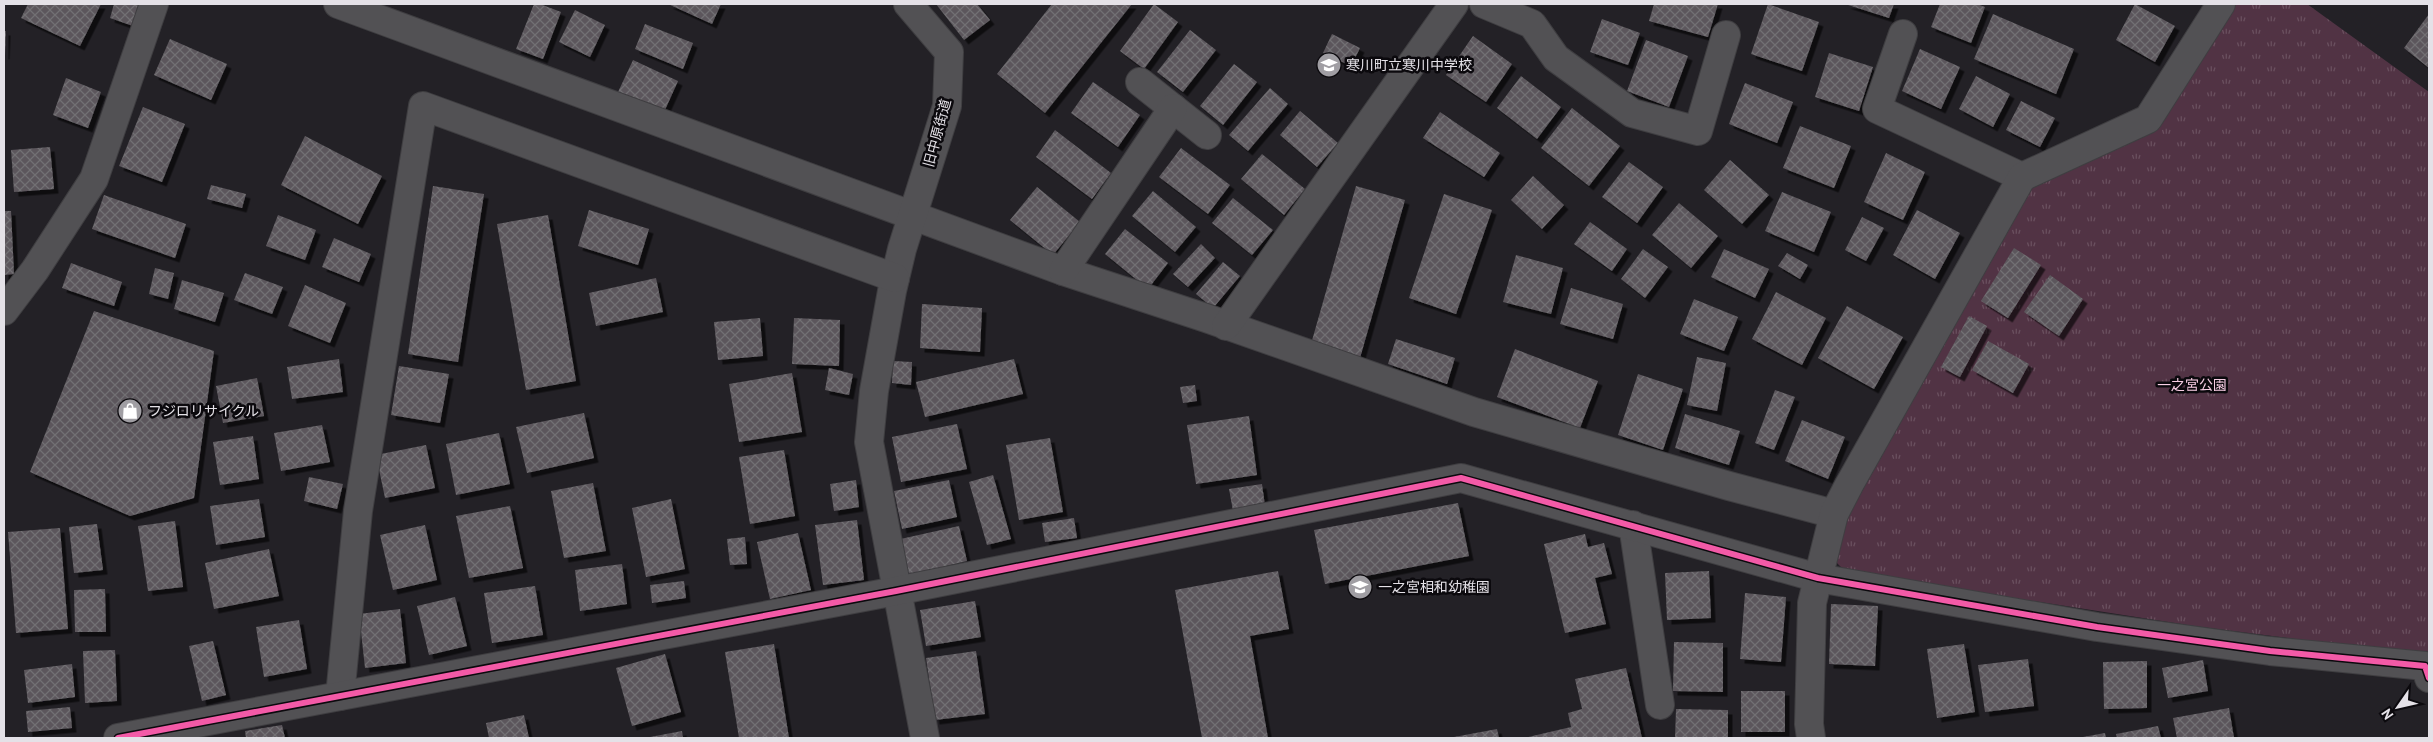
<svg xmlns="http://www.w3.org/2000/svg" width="2433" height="742" viewBox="0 0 2433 742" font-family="'PT Sans','Noto Sans JP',sans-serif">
<defs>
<pattern id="park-tufts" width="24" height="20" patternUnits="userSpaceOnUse" patternTransform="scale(1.25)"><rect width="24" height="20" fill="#513344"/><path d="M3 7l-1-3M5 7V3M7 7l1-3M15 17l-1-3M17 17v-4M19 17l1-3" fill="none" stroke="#6a505f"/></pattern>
<pattern id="building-cross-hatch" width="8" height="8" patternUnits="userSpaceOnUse" patternTransform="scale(1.25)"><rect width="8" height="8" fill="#5b575c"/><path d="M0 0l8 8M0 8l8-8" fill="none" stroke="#726f73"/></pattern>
<filter id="shadow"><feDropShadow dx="4.5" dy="4.5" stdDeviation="0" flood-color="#0009"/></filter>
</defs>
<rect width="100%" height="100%" fill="#232126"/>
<!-- park -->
<polygon fill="url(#park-tufts)" points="2233,4 2307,4 2429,92 2429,656 2194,626 1846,572 1831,557 1840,513 1866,477 2033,185 2159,127"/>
<!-- building -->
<g fill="url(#building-cross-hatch)" filter="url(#shadow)">
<polygon points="28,4 101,4 80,46 21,18"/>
<polygon points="114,4 139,4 133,26 110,18"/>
<polygon points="534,4 540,4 561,12 543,59 516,49"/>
<polygon points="668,4 721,4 712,24"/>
<polygon points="936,4 977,4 990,20 964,40"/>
<polygon points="1052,4 1132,4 1045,113 997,74"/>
<polygon points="1154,4 1178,22 1144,69 1120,51"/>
<polygon points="1654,4 1718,4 1708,37 1649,21"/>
<polygon points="1768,4 1819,22 1802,71 1751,54"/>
<polygon points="1845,4 1894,4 1889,18"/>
<polygon points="1940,4 1977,4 1985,7 1971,43 1931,27"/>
<polygon points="2135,4 2175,26 2155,62 2116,40"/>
<polygon points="575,10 605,25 590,57 559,42"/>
<polygon points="1993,14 2074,49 2056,94 1974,59"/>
<polygon points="2429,14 2429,68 2404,48"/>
<polygon points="1602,19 1640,33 1628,65 1590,52"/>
<polygon points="645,24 693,43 683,69 635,49"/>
<polygon points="1190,30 1216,50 1183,92 1157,72"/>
<polygon points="4,31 6,31 5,55 4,55"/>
<polygon points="1332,34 1360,48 1351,66 1323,53"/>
<polygon points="1473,36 1512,64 1486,102 1446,75"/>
<polygon points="170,39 227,64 211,100 154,75"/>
<polygon points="1646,40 1688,56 1669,107 1627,91"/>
<polygon points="1920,49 1960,67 1941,109 1902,91"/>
<polygon points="1829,53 1873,67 1859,111 1815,97"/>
<polygon points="633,60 678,81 664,112 618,92"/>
<polygon points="1234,64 1257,82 1223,125 1200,106"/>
<polygon points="1521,76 1561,107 1537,139 1497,108"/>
<polygon points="1976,76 2010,94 1993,127 1959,109"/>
<polygon points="66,78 101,92 88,128 53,115"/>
<polygon points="1093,82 1140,115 1118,147 1071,113"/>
<polygon points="1745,83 1793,102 1777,143 1729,124"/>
<polygon points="1270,88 1288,104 1248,151 1229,135"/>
<polygon points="2021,101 2055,118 2040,147 2006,130"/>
<polygon points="143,107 185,124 162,182 119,166"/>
<polygon points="1572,108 1620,146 1589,186 1541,148"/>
<polygon points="1300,111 1338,143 1317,167 1280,135"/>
<polygon points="1440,112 1500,153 1484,177 1423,138"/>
<polygon points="1800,126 1851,146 1834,188 1783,168"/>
<polygon points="1055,130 1111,173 1092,199 1036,157"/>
<polygon points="305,136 382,176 358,224 281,185"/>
<polygon points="50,147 54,189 14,192 11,150"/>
<polygon points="1181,148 1230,185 1208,214 1159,177"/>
<polygon points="1886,153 1925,172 1903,220 1864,202"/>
<polygon points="1262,154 1305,189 1284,215 1241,179"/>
<polygon points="1730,160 1769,195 1742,224 1704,190"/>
<polygon points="1629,162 1663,187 1637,223 1602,197"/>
<polygon points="1533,176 1564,205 1542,229 1511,200"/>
<polygon points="211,185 246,194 242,208 207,199"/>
<polygon points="433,186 484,194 458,362 408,354"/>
<polygon points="1356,186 1405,200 1360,358 1311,344"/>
<polygon points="1037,187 1080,222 1053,255 1010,220"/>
<polygon points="1153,191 1196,227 1175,252 1132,216"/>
<polygon points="1782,192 1831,212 1814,252 1765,231"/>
<polygon points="1444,194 1492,210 1456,314 1409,298"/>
<polygon points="104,195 186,224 175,258 92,229"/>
<polygon points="1233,198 1273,230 1252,255 1212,223"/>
<polygon points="1679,203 1718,236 1691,268 1652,235"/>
<polygon points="589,210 649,229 638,265 578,246"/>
<polygon points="1917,210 1960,233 1935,279 1893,255"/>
<polygon points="4,211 11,211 14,274 4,275"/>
<polygon points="278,215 316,230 305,260 266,246"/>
<polygon points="548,215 576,381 526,390 497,224"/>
<polygon points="1862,217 1884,228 1866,261 1845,250"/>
<polygon points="1590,222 1627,249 1612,271 1574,244"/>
<polygon points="1125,229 1168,263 1148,289 1105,254"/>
<polygon points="334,238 371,254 359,282 322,267"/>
<polygon points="1201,244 1215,258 1188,287 1173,274"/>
<polygon points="2014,248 2041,265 2008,318 1981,301"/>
<polygon points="1643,249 1668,267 1645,298 1621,279"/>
<polygon points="1724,249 1769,269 1755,298 1711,277"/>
<polygon points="1787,253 1808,265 1800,279 1778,266"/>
<polygon points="1516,255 1563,268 1551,314 1503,302"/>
<polygon points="1223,262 1240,276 1213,308 1196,294"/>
<polygon points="71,263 122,282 114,306 62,288"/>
<polygon points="155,268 174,273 168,299 149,294"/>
<polygon points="245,273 283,287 272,314 234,300"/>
<polygon points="2050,275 2083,299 2059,336 2024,312"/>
<polygon points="656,278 663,312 596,326 589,293"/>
<polygon points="182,280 224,293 215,322 174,309"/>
<polygon points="305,285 346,303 330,343 288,326"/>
<polygon points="1571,288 1623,304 1613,339 1560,324"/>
<polygon points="1776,292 1826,318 1802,365 1752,339"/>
<polygon points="1694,299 1738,317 1724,351 1680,334"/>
<polygon points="922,304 982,308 980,352 920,348"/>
<polygon points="1847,306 1903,337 1874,389 1818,358"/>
<polygon points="94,311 214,351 194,498 130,516 30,472"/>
<polygon points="1969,316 1987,326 1960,377 1941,367"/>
<polygon points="760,318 763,356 718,360 714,322"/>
<polygon points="794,318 840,320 839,366 792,364"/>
<polygon points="1396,339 1455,358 1447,384 1388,364"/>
<polygon points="1988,341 2029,364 2013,393 1972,370"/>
<polygon points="1515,349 1598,381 1580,428 1497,397"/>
<polygon points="1697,357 1726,363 1717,411 1687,405"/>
<polygon points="339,359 343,392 292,399 287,367"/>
<polygon points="1014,359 1023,394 925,417 916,382"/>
<polygon points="893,361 912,362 911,385 892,383"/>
<polygon points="399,366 449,374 440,423 391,415"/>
<polygon points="829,368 853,374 849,395 825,390"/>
<polygon points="792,373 802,432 739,442 729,384"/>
<polygon points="1638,374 1683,389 1663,450 1618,435"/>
<polygon points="257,378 264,416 223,423 216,386"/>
<polygon points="1195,385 1197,401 1183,403 1180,387"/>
<polygon points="1775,390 1795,397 1774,450 1755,443"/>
<polygon points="584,413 594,458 527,473 516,427"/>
<polygon points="1685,414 1740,431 1729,465 1675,448"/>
<polygon points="1249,416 1257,475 1196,484 1187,425"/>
<polygon points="1802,420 1845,437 1828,479 1785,461"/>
<polygon points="957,424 967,469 901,482 892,437"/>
<polygon points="322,425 330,462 281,471 274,433"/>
<polygon points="499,433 510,484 456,495 446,444"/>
<polygon points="253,436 259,479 220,485 213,442"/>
<polygon points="1050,438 1063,512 1019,520 1006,445"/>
<polygon points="426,445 435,488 385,498 376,455"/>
<polygon points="784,450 795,516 750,524 739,457"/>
<polygon points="993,475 1011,539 987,545 969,482"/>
<polygon points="309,477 343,484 337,509 304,501"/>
<polygon points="856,480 859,507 834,511 830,484"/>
<polygon points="949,480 957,517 902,529 894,491"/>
<polygon points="593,483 606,551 564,558 551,491"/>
<polygon points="1262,484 1265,506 1233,511 1229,489"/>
<polygon points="259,499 265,537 216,545 210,506"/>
<polygon points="671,499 685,569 646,577 632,508"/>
<polygon points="1458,503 1469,556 1325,584 1314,530"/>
<polygon points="510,506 523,568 469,578 456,516"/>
<polygon points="1074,518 1077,538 1045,542 1042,523"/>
<polygon points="857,520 864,580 823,585 815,525"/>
<polygon points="175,521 183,587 148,591 138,526"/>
<polygon points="97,524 103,570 74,573 69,527"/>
<polygon points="425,525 437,580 393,590 380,535"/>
<polygon points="959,526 967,561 904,576 896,540"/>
<polygon points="60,528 68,629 16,633 8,532"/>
<polygon points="798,533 811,590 770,599 757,542"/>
<polygon points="1585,534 1588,547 1604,543 1612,574 1595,578 1606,624 1565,633 1544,544"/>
<polygon points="745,537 747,564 730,565 727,539"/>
<polygon points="269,549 279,596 214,609 205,563"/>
<polygon points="622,564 627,604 580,611 575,570"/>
<polygon points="1278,571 1289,629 1250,636 1268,738 1202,738 1175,590"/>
<polygon points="1709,571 1711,618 1667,620 1665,573"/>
<polygon points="684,581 686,598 652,603 650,585"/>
<polygon points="535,586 543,635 492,643 484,593"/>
<polygon points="105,589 106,632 75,632 74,590"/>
<polygon points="1745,593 1786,597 1781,662 1740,659"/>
<polygon points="455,597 467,646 429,655 417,606"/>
<polygon points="975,601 981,637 926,646 920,610"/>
<polygon points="1831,604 1878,606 1875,666 1829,664"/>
<polygon points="400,609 406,663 365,668 359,614"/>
<polygon points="299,620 307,669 264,677 256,627"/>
<polygon points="213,641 226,695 202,701 189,646"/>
<polygon points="1674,642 1723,643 1723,692 1673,691"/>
<polygon points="774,644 789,738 739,738 725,652"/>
<polygon points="1964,644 1975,712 1937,718 1927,649"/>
<polygon points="115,650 117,701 85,703 83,651"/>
<polygon points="976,651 985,714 935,720 926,658"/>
<polygon points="665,654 681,712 632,726 616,668"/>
<polygon points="2028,659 2034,706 1985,712 1978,665"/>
<polygon points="2203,660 2208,691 2168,698 2162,668"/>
<polygon points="2147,661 2147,708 2104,709 2103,662"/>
<polygon points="72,664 75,697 28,703 24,670"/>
<polygon points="1626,668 1642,738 1524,738 1571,727 1568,713 1582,709 1575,679"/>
<rect x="1741" y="691" width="44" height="41"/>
<polygon points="70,707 72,728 28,732 26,711"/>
<polygon points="2229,708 2234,738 2177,738 2173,718"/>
<polygon points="1676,709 1728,710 1728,738 1675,738"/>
<polygon points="524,715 529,738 489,738 486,723"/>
<polygon points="282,725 285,738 246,738 245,731"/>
<polygon points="2158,726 2161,738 2117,738 2116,734"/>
<polygon points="1497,729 1499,738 1454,738 1454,737"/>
<polygon points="682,731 683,738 650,738 650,737"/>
<polygon points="2105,733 2106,738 2083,738 2083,737"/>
</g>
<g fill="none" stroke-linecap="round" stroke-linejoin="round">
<defs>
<g id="minor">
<polyline points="338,4 1063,271 1206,318 1474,412 1729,486 1834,514"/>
<polyline points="908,4 949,52 947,106 902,249 892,291 874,391 869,442 925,738"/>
<polyline points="1484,4 1532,24 1556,58 1632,113 1698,131 1726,35"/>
<polyline points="1903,34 1877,109 2022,177"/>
<polyline points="1140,82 1207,135"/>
<polyline points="1063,271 1173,108"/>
<polyline points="4,311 35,270 94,179 154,4"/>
<polyline points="1226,326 1454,4"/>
<polyline points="1633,525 1660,705"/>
<polyline points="340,696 358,511 423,106 895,278"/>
<polyline points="118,738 896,591 1461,478 1818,578 2097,627 2270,651 2425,666 2429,678"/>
<polyline points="1811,738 1809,724 1812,603 1834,514 1849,485 2022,177 2148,119 2221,4"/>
</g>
</defs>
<!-- minor casing -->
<use href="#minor" stroke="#3f3e41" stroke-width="30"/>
<!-- minor -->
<use href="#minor" stroke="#525154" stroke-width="28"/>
<defs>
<polyline id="cycleway" points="118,738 896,591 1461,478 1818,578 2097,627 2270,651 2425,666 2429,678"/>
</defs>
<!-- cycleway casing -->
<use href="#cycleway" stroke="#0b090d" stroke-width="9"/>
<!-- cycleway -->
<use href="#cycleway" stroke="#f35aa7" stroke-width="6"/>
</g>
<!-- icons -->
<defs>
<symbol id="school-disc" viewBox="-11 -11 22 22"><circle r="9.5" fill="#a09ea3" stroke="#0b090d"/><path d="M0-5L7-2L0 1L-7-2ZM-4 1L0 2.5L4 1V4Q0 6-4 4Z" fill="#fff"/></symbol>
<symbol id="shop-disc" viewBox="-11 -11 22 22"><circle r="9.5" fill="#a09ea3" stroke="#0b090d"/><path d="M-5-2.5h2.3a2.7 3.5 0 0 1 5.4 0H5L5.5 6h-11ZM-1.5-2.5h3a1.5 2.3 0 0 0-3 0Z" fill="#fff"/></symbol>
</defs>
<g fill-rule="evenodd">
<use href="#school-disc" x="1315" y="51" width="28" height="28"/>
<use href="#shop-disc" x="116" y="397" width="28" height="28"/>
<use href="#school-disc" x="1346" y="573" width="28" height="28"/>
</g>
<g text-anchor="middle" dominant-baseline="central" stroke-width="5" stroke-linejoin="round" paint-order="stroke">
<!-- poi labels -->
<g font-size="14" fill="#e4e1e7" stroke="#0b090d" text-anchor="start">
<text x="1346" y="65">寒川町立寒川中学校</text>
<text x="148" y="411">フジロリサイクル</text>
<text x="1378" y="587">一之宮相和幼稚園</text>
</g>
<!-- street labels -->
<g font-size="14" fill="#e4e1e7" stroke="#0b090d">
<text transform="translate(937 133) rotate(-75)">旧中原街道</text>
</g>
<!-- park labels -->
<g font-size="14" fill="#f8cee4" stroke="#0b090d">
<text x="2192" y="385">一之宮公園</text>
</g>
</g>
<!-- border -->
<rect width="2433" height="742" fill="none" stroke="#e4e1e7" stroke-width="10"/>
<!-- north arrow -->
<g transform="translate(2398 707) rotate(236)" stroke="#0b090d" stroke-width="4" paint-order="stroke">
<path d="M0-4L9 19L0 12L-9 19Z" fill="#e4e1e7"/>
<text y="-8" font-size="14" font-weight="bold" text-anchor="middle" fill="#e4e1e7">N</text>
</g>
</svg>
